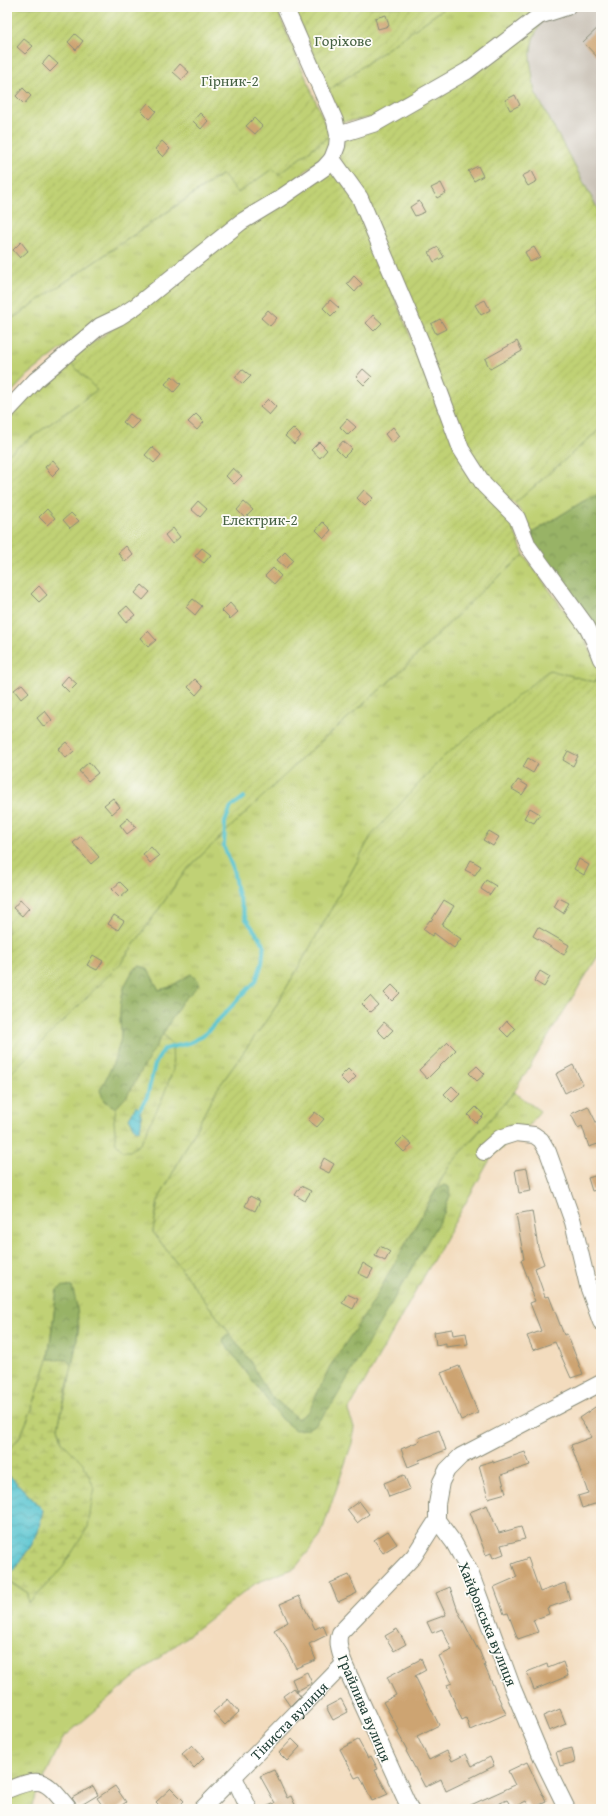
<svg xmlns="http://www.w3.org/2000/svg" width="608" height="1816" viewBox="0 0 608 1816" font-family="'Gentium Book Plus',serif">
<defs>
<pattern id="grass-tufts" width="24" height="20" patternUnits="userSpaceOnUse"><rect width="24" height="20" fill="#c0d174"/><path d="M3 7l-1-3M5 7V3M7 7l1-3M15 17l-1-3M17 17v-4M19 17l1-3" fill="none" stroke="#a5b465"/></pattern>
<pattern id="forest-crowns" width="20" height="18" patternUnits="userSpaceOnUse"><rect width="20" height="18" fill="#98b366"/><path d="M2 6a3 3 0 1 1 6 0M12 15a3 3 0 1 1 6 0" fill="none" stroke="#7b9355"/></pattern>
<pattern id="wetland-marsh" width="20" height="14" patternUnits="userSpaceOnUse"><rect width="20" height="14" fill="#c0d174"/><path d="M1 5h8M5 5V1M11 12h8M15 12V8" fill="none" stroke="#a5b465"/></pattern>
<pattern id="garden-furrows" width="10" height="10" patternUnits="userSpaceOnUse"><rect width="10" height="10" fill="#c0d174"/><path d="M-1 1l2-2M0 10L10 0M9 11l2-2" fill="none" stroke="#a5b465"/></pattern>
<pattern id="water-waves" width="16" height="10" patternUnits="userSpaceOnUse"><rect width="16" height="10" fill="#58c4d0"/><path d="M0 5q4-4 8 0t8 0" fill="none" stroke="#48a0aa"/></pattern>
</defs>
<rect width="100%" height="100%" fill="#fdfcf7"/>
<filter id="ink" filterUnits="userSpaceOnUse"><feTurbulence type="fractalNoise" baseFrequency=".025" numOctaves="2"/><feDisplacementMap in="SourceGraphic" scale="8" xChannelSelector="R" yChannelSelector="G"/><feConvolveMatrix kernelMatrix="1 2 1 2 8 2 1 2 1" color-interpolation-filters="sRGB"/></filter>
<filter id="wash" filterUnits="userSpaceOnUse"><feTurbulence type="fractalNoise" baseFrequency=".012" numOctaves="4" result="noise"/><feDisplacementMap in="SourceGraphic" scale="16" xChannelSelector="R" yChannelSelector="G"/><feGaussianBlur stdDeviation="0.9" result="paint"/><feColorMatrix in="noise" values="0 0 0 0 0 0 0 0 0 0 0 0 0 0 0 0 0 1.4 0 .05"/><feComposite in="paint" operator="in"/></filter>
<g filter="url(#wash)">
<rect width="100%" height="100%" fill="#f3dcbe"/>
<!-- industrial -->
<polygon fill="#cac3b8" points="557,7 601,7 601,215 535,92 529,59 533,40 543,18"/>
<!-- grass -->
<g fill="url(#grass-tufts)" stroke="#708754" fill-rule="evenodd">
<polygon points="446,7 552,7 464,67 376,117 342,122 329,90"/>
<polygon points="330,135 331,146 325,154 294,181 132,303 92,325 28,375 7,397 7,322 223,174 238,193 272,169 279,174"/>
<polygon points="68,360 97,390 7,455 7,417"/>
<polygon points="601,428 601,493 582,502 532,533 523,514 514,504"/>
<path d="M 524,555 L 583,636 L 601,673 L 595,682 L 371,836 L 316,937 L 273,1011 L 216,1091 L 158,1201 L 153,1232 L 249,1359 L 370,1307 L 449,1166 L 514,1092 L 540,1111 L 524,1131 L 492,1156 L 348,1411 L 354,1427 L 352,1443 L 320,1537 L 295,1568 L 256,1583 L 132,1679 L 63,1738 L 30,1809 L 7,1809 L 7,1580 L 28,1593 L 29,1603 L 83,1463 L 62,1442 L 58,1427 L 68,1388 L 79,1327 L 57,1290 L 48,1359 L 32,1409 L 21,1435 L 7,1453 L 7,1077 L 121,963 L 186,870 L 310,751 L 401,671 L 485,588 ZM 139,966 L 147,968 L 159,990 L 170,987 L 191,974 L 197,987 L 181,1003 L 149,1057 L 113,1064 L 121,1040 L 120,1014 L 124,988 L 133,970 Z"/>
</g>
<!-- forest -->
<g fill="url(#forest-crowns)" stroke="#5c784d">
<polygon points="601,493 601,644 534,544 532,533 582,502"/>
<path d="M 139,966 L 147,968 L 159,990 L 170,987 L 191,974 L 199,982 L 197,987 L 181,1003 L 127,1096 L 116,1108 L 104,1101 L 100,1090 C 108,1075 116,1059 120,1042 C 122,1034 120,1025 120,1017 C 119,1000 125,976 139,966 Z"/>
<polygon points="444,1185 449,1187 450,1195 444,1213 333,1403 316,1424 307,1429 295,1430 281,1419 223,1341 225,1336 231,1334 249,1359 269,1394 298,1419 309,1411 330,1366 370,1307 436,1190"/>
<path d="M 64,1286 L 72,1287 C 82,1320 78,1334 72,1366 L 67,1360 L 48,1359 L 57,1290 Z"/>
</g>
<!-- wetland -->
<g fill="url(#wetland-marsh)" stroke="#708754">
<polygon points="163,1034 172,1045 173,1070 163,1097 140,1144 130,1151 123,1151 116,1144 114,1121 116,1108 127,1096"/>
<polygon points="48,1359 67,1360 72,1366 58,1427 62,1442 83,1463 94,1487 88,1527 63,1567 29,1604 28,1593 7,1579 31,1546 38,1532 43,1510 11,1477 7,1476 7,1453 21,1435 32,1409"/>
</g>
<!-- garden -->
<g fill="url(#garden-furrows)" stroke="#708754">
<polygon points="7,7 276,7 330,135 279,174 272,169 238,193 222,174 7,322"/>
<polygon points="293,7 446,7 329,90"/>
<polygon points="543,18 533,39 530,59 535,92 601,215 601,428 514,504 488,482 467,449 339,157 345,138"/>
<polygon points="332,170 355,199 436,400 511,522 524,555 485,588 401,671 310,751 186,870 121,963 7,1077 7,455 97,390 68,360 138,311 241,228"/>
<polygon points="549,670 595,682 601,673 601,951 514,1092 449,1166 370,1307 330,1366 309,1411 298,1419 269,1394 249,1359 153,1232 158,1201 216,1091 273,1011 316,937 371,836 442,758"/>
</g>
<!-- water -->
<g fill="url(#water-waves)" stroke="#3c8082">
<path d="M 136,1106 C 143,1112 142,1120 140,1129 L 136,1130 L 129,1118 Z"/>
<polygon points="7,1476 11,1477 43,1510 38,1532 31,1546 7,1579"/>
</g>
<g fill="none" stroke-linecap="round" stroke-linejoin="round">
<!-- stream -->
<polyline stroke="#58c4d0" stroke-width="4" points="140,1109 147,1097 155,1064 164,1049 189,1043 203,1036 256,981 262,963 264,944 246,919 237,892 233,869 224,847 225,822 231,807 244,797"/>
</g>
<g id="blocks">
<!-- building -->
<g fill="#cda472">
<polygon points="386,15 389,26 378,29 375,18"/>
<polygon points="601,25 601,61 583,42"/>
<polygon points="75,34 83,41 76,50 68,42"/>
<polygon points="24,39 33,46 25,54 17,47"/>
<polygon points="49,56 58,64 50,72 42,64"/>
<polygon points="180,64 189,72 182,80 173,72"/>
<polygon points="23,88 31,96 24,104 16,96"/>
<polygon points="515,95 520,105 510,110 505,100"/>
<polygon points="148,103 156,111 149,119 141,111"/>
<polygon points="200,113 208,121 201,129 193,121"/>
<polygon points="254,118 262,126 255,134 246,126"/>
<polygon points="162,141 170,149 163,157 155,149"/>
<polygon points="478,166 483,176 474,181 468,171"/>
<polygon points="532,171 537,181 528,186 522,176"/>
<polygon points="441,183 446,193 437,198 431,188"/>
<polygon points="419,201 425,212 415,216 410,207"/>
<polygon points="21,242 28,251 20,258 13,250"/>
<polygon points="438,247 444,257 434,262 429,252"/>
<polygon points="534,247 540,257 530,262 525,252"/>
<polygon points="354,276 362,284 355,292 347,284"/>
<polygon points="330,300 339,308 331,316 323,308"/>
<polygon points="485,300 490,310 481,315 475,305"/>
<polygon points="268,310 277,318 270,326 261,318"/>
<polygon points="373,315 382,323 374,331 366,323"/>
<polygon points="440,319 446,329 436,334 431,324"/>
<polygon points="517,341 522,351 490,369 485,359"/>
<polygon points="242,369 251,376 243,384 235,377"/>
<polygon points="363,369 372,377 364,385 356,377"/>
<polygon points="172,376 181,384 174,392 165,384"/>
<polygon points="268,399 276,407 269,415 260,407"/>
<polygon points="130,414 139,421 131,429 123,422"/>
<polygon points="196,414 204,422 197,430 188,422"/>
<polygon points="347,419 356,427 348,435 340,427"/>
<polygon points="393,427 400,436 392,443 385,434"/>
<polygon points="293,428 301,436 294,444 285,436"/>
<polygon points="343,441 352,449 344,457 336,449"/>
<polygon points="319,442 327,450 320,458 311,450"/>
<polygon points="152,447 161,455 154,463 145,455"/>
<polygon points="53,460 60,468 52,476 45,467"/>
<polygon points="233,468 242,476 234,484 226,476"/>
<polygon points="364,490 373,498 365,506 357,498"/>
<polygon points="198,501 207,509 200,517 191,509"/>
<polygon points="244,502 253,510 245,518 237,510"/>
<polygon points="47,509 55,518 47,525 39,517"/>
<polygon points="71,513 79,521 70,528 63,520"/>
<polygon points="323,522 331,530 324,538 316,530"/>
<polygon points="173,528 180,537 172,544 165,535"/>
<polygon points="126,546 133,555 125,562 118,553"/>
<polygon points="202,548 211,555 204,563 195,556"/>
<polygon points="285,552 293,560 286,568 277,560"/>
<polygon points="273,568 281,576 274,584 265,576"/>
<polygon points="142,585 150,592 143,600 135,593"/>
<polygon points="39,586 47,595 39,602 31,594"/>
<polygon points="193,599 202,606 195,615 186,607"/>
<polygon points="230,603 238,612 230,619 222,611"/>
<polygon points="127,606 135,615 126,622 119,613"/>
<polygon points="148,631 156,640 148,647 140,638"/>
<polygon points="68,676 77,684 69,692 61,684"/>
<polygon points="195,679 203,687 196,695 188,687"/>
<polygon points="22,684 29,692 21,699 14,690"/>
<polygon points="45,711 52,720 44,727 37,718"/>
<polygon points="66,742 74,751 66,758 58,749"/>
<polygon points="568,751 578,756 573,766 563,760"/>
<polygon points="528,758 538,764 533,773 523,767"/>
<polygon points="89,762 98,773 88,781 79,771"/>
<polygon points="518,780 528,786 522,795 512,789"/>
<polygon points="113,798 120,807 112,814 104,805"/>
<polygon points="530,808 540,814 534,823 524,818"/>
<polygon points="128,818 136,827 127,834 120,825"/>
<polygon points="489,831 499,837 493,846 483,840"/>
<polygon points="81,836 99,857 91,864 73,843"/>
<polygon points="151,847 159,856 150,863 143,854"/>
<polygon points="579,859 589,865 584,875 574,869"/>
<polygon points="471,860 481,866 475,875 465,870"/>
<polygon points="486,880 496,886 490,895 481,889"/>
<polygon points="120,882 128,890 120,897 112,889"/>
<polygon points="559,898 569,903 563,913 554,907"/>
<polygon points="20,900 29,908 22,916 13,908"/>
<polygon points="444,900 454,906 442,925 461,939 454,948 434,933 432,936 423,929 430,920 431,921"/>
<polygon points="114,915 124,921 118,930 108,924"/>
<polygon points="538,927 569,945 564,955 533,936"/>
<polygon points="93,955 103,961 97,970 87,965"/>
<polygon points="540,971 550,977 544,987 534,981"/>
<polygon points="392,985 400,993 392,1001 384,993"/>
<polygon points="370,996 378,1005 370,1012 362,1004"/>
<polygon points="507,1021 515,1029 508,1037 500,1029"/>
<polygon points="384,1022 393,1030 385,1038 377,1030"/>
<polygon points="448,1042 456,1050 427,1079 419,1070"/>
<polygon points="573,1065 583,1084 565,1093 556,1074"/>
<polygon points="477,1066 485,1074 477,1081 469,1073"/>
<polygon points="348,1069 356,1077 348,1085 340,1077"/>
<polygon points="452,1086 460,1094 452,1102 444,1094"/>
<polygon points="588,1106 601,1132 601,1143 589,1147 582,1126 578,1128 571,1114"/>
<polygon points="476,1107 484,1115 476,1123 468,1115"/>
<polygon points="315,1112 324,1119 317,1127 308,1120"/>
<polygon points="403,1137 412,1145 404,1152 396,1144"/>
<polygon points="324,1158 334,1164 329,1173 319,1168"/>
<polygon points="527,1168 531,1191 519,1193 515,1170"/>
<polygon points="601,1174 601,1189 592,1191 588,1178"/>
<polygon points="301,1186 311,1191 305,1201 295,1195"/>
<polygon points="250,1196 260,1201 255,1211 245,1206"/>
<polygon points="532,1211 538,1247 544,1264 535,1268 545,1297 549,1296 564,1335 567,1334 583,1374 571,1378 555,1342 533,1350 527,1336 541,1331 530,1303 535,1301 530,1290 532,1289 521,1260 524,1259 516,1214"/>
<polygon points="380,1246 390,1252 385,1261 375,1256"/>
<polygon points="363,1263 373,1269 368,1278 358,1273"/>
<polygon points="347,1294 358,1299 353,1309 342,1303"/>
<polygon points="452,1329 453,1335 466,1333 468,1344 446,1347 446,1343 436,1345 434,1332"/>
<polygon points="459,1366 478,1413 461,1420 441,1373"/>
<polygon points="601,1403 601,1502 582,1508 578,1496 588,1493 571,1445 592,1437 579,1418"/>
<polygon points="439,1430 446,1450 419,1460 420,1462 408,1467 401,1449 420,1441 419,1438"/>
<polygon points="525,1452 530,1465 501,1475 506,1493 488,1498 479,1465 493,1461 493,1463"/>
<polygon points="404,1475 410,1489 389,1497 384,1483"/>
<polygon points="359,1501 369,1514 357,1523 347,1510"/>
<polygon points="487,1505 499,1533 521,1527 525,1539 501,1545 504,1554 493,1558 491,1553 486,1555 470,1512"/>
<polygon points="388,1531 397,1544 383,1553 374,1540"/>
<polygon points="528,1558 540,1592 565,1583 570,1600 547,1608 549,1614 533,1620 538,1632 518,1639 508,1613 504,1614 494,1587 517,1577 512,1564"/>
<polygon points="349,1575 357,1593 338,1602 330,1583"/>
<polygon points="450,1587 458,1611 478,1650 479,1650 485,1665 484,1665 506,1714 470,1730 466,1718 462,1720 447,1685 452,1683 439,1656 452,1650 442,1629 432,1633 427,1622 446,1615 436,1593"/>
<polygon points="299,1596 315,1629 323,1625 327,1635 309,1644 316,1660 296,1668 287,1650 274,1630 288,1622 280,1604"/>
<polygon points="397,1629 406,1644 394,1651 385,1636"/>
<polygon points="421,1659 426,1670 415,1676 439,1725 417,1736 429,1760 447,1751 452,1761 466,1754 472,1766 490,1757 494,1766 470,1778 471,1779 446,1791 441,1779 425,1787 406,1751 407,1750 397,1731 399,1730 383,1702 396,1695 387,1677"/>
<polygon points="563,1662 568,1676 534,1690 527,1672 547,1664 548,1668"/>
<polygon points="307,1672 312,1683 297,1691 292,1679"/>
<polygon points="294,1688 300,1696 290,1706 283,1696"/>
<polygon points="228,1699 239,1712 225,1725 213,1712"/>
<polygon points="341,1699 348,1712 333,1720 326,1707"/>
<polygon points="560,1709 566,1724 549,1731 543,1716"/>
<polygon points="292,1739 300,1747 287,1761 279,1753"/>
<polygon points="358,1740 368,1758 371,1756 378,1769 375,1770 388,1794 372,1801 360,1776 355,1778 340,1749"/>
<polygon points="192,1745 204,1758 194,1768 182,1754"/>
<polygon points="572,1748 575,1762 560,1766 556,1752"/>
<polygon points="527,1762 546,1802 531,1809 526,1801 512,1808 507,1800 487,1809 462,1809 515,1785 508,1771"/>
<polygon points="274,1770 287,1798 291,1796 297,1809 261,1809 275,1803 260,1776"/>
<polygon points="93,1786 98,1795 78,1807 72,1798"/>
<polygon points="115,1786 126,1802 117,1809 105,1809 97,1798"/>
<polygon points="171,1788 184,1801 176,1809 163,1809 156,1802"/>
</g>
</g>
</g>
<g filter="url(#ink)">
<use href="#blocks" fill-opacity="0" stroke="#898c79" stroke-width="1"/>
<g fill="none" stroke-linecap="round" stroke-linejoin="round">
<defs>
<g id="street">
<polyline points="338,135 376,123 467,71 539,16 567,7"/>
<polyline points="332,159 360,198 421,342 461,449 484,485 517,518 528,546 587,627 594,641 601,659"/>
<polyline points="7,411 36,380 100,326 119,317 136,306 241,222 279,199 324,168 332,159 337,146 338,135 335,121 285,7"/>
<polyline points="484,1152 500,1138 516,1133 534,1135 541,1140 548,1152 573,1222 588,1286 601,1322"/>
<polyline points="234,1777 249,1809"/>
<path d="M 7,1790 C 43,1775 45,1780 69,1809"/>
<path id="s1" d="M 202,1809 L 344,1664"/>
<path d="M 410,1809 L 344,1664 C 341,1655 336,1643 340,1633 L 414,1556 L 437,1520"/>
<polyline points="567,1809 542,1758 513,1689 470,1572 454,1543 437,1520 437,1504 441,1482 447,1470 461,1456 601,1383"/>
</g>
</defs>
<!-- street casing -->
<use href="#street" stroke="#898c79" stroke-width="18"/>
<!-- street -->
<use href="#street" stroke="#fff" stroke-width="16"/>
</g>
</g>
<g text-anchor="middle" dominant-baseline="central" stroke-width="3.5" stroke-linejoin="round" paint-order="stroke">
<!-- park labels -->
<g font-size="15" fill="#476244" stroke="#fdfcf7">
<text x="343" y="40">Горіхове</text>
<text x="230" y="80">Гірник-2</text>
<text x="260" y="519">Електрик-2</text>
</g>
<!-- street labels -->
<g font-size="15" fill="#1f3d34" stroke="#fdfcf7">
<text transform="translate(488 1624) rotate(68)">Хайфонська вулиця</text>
<text transform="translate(365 1708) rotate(67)">Грайлива вулиця</text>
<text stroke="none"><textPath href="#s1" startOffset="124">Тіниста вулиця</textPath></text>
</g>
</g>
<!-- margin -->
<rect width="608" height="1816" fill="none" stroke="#fdfcf7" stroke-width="24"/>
</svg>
